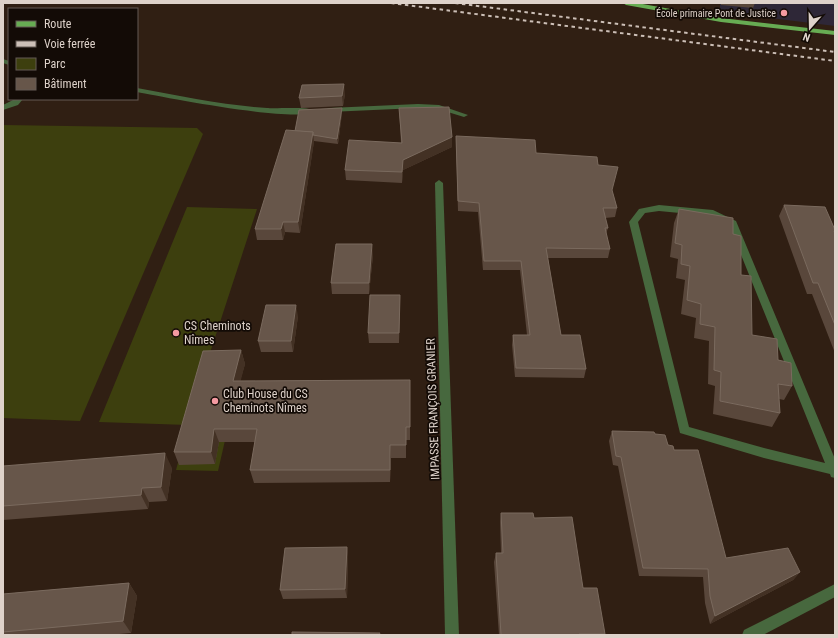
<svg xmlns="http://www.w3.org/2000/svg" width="838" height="638" viewBox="0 0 838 638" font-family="'Roboto Condensed',sans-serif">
<rect width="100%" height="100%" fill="#301f13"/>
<!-- education -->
<polygon fill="#2e2737" points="720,3 835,3 835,26 745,15 720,10"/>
<!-- green -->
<g fill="#3d3f0e">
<polygon points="3,125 197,128 203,134 80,421 3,418"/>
<polygon points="187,207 257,209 207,362 243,362 218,471 176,470 188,425 99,422"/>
</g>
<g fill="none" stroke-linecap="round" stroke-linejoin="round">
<!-- minor -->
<g fill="#47683e" fill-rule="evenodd">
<polygon points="3,59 9,61 9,65 3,63"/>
<path d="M 137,88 C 180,96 223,105 267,108 C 276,109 309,106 315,111 C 300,124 163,97 137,92 Z"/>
<polygon points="15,99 23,99 18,105 3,110 3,105"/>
<polygon points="418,104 439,105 468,115 464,117 438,109 418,108 329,112 325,110 329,108"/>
<polygon points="439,180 443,183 459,635 445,635 435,183"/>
<path d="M 659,205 L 713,210 L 736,221 L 835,459 L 835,478 L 831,477 L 830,474 L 764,458 L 680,433 L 629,222 L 639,209 ZM 659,211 L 711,216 L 729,225 L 825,463 L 764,448 L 689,427 L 638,222 L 645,213 Z"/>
<polygon points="835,584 835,597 763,635 742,635 744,630"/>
</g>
<!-- major -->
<polygon fill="#67ac53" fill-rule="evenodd" points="623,3 637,3 721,18 835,31 835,35 721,22 626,5"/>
<!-- rail -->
<g stroke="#ccbfb7" stroke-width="2" stroke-dasharray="3.5 3.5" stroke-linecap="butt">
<polyline points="391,3 835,61"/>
<polyline points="455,3 835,52"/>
</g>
</g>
<!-- wall -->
<g fill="#59473b">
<polygon points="721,3 755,3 753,8 721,5"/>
<polygon points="345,94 343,106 301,108 299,98"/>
<polygon points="399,108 452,137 452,147 403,170 402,183 346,180 345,170 401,143"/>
<polygon points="342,113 338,144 314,141 300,233 285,232 283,240 257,240 255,229 295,131"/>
<polygon points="456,136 536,153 598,165 612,190 617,208 615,217 605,218 608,228 606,234 610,249 608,258 548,258 561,335 586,369 584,378 515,377 512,345 513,335 527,335 520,270 483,270 478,212 458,211 456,146"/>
<polygon points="784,205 835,230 835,353 812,294 807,294 779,216"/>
<polygon points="679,209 733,234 752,335 778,360 792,386 784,400 779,399 780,413 772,427 713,414 715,386 708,384 709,341 694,338 696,318 681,314 685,280 676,278 678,259 670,257 674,223"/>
<polygon points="373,255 369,294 332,294 331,283"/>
<polygon points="400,295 399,343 369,343 368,333"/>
<polygon points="298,316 293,352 261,352 258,341"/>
<polygon points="241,350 245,364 240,381 410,380 410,440 406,440 406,458 391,458 390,482 254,483 250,470 255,442 219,442 215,464 179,465 174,452"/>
<polygon points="612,431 655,434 674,450 726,558 800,572 793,580 710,624 705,603 703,577 639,576 618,466 613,465 609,441"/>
<polygon points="3,466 172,468 167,501 149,502 148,509 3,520"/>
<polygon points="501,513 534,518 583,588 605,634 604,635 499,635 494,562 496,553 501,553 500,522"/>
<polygon points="347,547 348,556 347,598 283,599 280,590"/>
<polygon points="129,583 137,596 131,633 108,635 3,635 3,594"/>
</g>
<!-- shaded-wall -->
<g fill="#433124">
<polygon points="344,84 345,94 343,106 342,96"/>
<polygon points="342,108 342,113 338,144 337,139"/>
<polygon points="313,132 314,142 300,233 298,222"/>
<polygon points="452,137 452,147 403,170 402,183 402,172 403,160"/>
<polygon points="283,222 285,232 283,240 281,229"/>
<polygon points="372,244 373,255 369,294 369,283"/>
<polygon points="400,295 400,306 399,343 399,333"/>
<polygon points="296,305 298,316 293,352 291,341"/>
<polygon points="241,350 245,364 237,395 233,381"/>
<polygon points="214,429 219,442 215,464 211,452"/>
<polygon points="390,445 391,458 390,482"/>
<polygon points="165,453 172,468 167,501 161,487"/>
<polygon points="142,488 149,502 148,509 141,495"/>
<polygon points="347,547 348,556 347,598 345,589"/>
<polygon points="800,572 793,580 710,624 715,616"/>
<polygon points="129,583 137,596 131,633 123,621"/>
</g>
<!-- building -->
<g fill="#67564a" stroke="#7a6a5e">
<polygon points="344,84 342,96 299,98 302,85"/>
<polygon points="449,107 452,137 403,160 402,172 345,170 349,140 402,143 399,108"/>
<polygon points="342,108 337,139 313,135 313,132 295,131 299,110"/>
<polygon points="286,130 313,132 298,222 283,222 281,229 255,229"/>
<polygon points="456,136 535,140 536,153 597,157 598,165 618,167 612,190 617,208 603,208 608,228 605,228 610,249 546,248 561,335 580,335 586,369 516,368 513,335 530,335 521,261 484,261 479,203 458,201"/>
<polygon points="784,205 825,207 835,230 835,231 834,231 835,234 835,325 818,283 813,283"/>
<polygon points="679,209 733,218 733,234 741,236 741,275 751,276 752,335 777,339 778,360 791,363 792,386 778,384 780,413 720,401 721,372 714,370 715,327 700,324 701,304 687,300 690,266 681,264 682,245 675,243"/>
<polygon points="336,244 372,244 369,283 331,283"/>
<polygon points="370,295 400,295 399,333 368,333"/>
<polygon points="266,305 296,305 291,341 258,341"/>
<polygon points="241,350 233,381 410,380 410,427 406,427 406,445 390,445 390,470 250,470 257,429 214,429 211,452 174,452 203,351"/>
<polygon points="612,431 654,432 655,434 665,435 668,445 673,446 674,450 698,450 726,558 788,548 800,572 715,616 710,596 708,569 643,568 621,457 616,456"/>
<polygon points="165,453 161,487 142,488 141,495 3,506 3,466"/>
<polygon points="501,513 533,513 534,518 572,517 583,588 597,588 605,634 579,634 579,635 501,635 496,553 503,553"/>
<polygon points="347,547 345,589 280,590 285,548"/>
<polygon points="129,583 123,621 3,632 3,594"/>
<polygon points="292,632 380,633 379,635 292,635"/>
</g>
<!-- markers -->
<g fill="#f49aa1" stroke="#130b06" stroke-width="1.5">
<circle cx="784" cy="13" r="4"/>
<circle cx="176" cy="333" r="4"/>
<circle cx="215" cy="401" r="4"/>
</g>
<g text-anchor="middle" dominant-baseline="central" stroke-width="3.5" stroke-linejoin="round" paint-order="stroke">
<!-- far-poi labels -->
<g font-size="10" fill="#ded2ca" stroke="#130b06" text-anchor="end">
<text x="776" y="13">École primaire Pont de Justice</text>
</g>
<!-- poi labels -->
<g font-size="12" fill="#ded2ca" stroke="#130b06" text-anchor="start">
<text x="184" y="326">CS Cheminots<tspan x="184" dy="14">Nîmes</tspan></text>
<text x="223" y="394">Club House du CS<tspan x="223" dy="14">Cheminots Nîmes</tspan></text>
</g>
<!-- street labels -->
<g font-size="12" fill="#ded2ca" stroke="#130b06">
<text transform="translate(433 409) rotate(-92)">IMPASSE FRANÇOIS GRANIER</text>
</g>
</g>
<!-- border -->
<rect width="838" height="638" fill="none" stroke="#ded2ca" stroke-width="8"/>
<!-- legend -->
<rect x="8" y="8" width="130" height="92" fill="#130b06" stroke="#645b54"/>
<rect x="16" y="21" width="20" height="6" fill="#67ac53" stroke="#645b54"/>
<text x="44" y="28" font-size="12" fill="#ded2ca">Route</text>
<rect x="16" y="41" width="20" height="6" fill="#ccbfb7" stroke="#645b54"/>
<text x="44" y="48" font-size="12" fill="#ded2ca">Voie ferrée</text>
<rect x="16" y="58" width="20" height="12" fill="#3d3f0e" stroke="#645b54"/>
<text x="44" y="68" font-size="12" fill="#ded2ca">Parc</text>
<rect x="16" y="78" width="20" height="12" fill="#67564a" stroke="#645b54"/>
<text x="44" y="88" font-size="12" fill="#ded2ca">Bâtiment</text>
<!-- north arrow -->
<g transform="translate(810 28) rotate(200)" stroke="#130b06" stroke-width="3" paint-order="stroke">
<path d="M0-3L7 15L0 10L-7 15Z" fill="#ded2ca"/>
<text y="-6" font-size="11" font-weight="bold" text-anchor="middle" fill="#ded2ca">N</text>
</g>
</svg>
